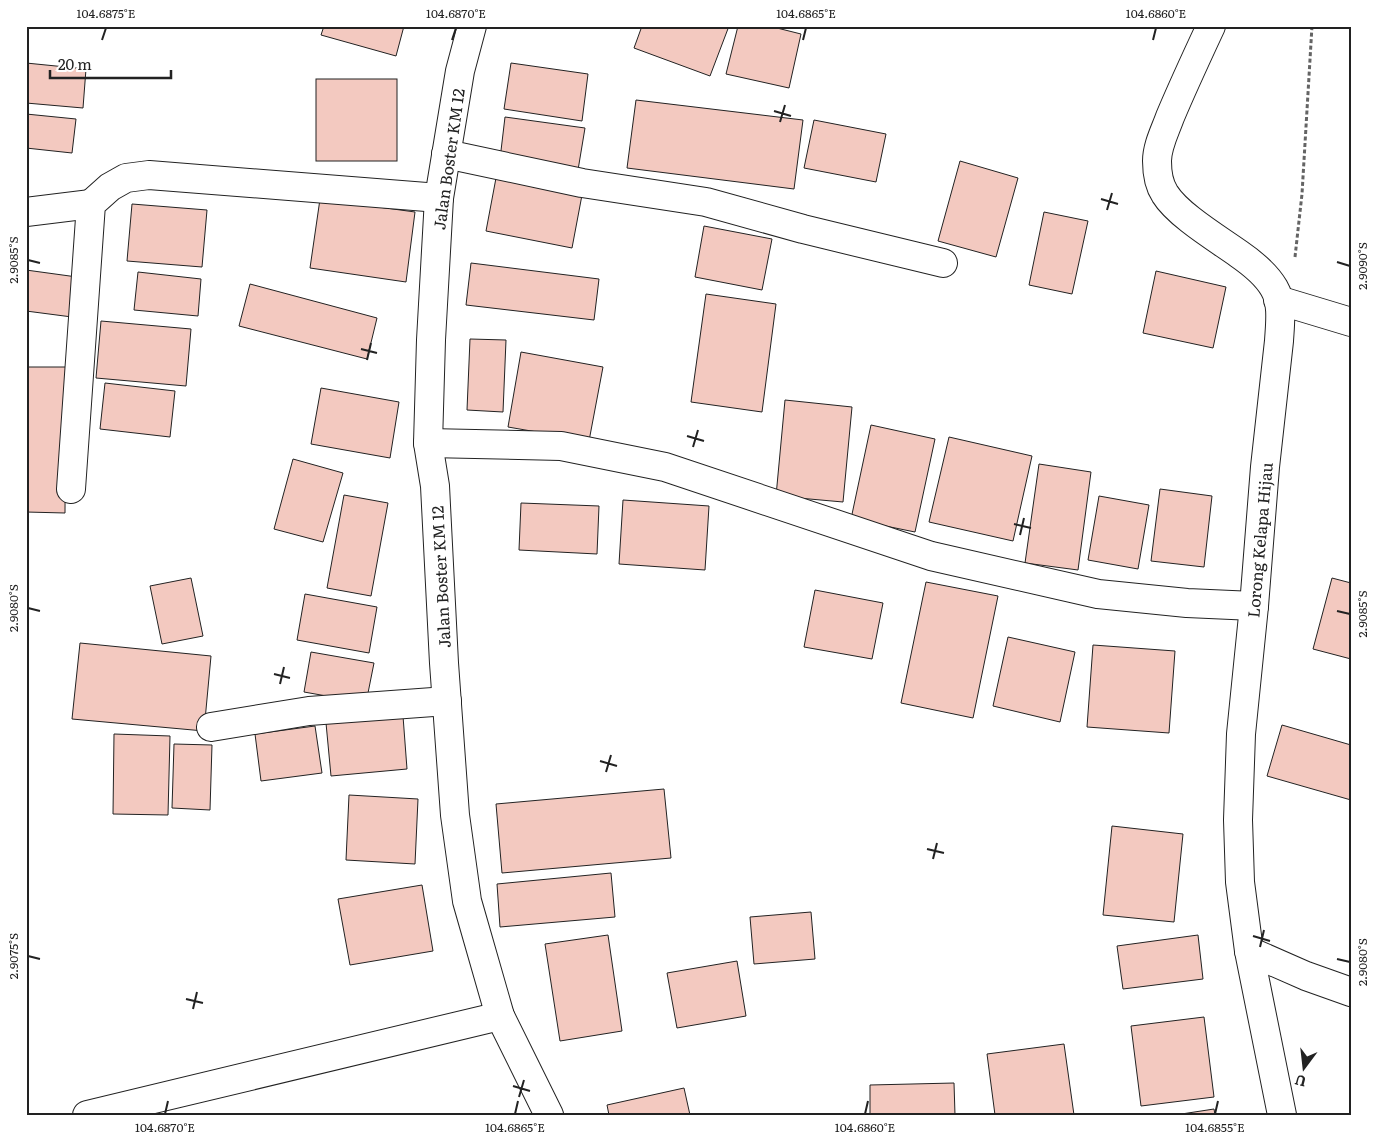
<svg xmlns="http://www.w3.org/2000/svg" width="1377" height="1141" viewBox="0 0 1377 1141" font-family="Literata,serif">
<rect width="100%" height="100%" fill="#fff"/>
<!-- building -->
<g fill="#f3c9c0" stroke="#222">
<polygon points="324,26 404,26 396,56 321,35"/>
<polygon points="642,26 729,26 710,76 634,48"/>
<polygon points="738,26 769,26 801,34 789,88 726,74"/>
<polygon points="26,63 86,69 83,108 26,103"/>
<polygon points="511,63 588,74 582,121 504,109"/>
<rect x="316" y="79" width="81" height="82"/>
<polygon points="636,100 803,120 794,189 627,168"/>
<polygon points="26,114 76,119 72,153 26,148"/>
<polygon points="505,117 585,128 578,170 500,159"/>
<polygon points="814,120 886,134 876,182 804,168"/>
<polygon points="960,161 1018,178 996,257 938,241"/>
<polygon points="496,178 582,195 572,248 486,231"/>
<polygon points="320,199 415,212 406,282 310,268"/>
<polygon points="132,204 207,210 202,267 127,261"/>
<polygon points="1044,212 1088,221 1072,294 1029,285"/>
<polygon points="704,226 772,239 762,290 695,277"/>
<polygon points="471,263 599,279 594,320 466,305"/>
<polygon points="26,270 77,277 72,317 26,311"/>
<polygon points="1156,271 1226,287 1213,348 1143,333"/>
<polygon points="138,272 201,279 198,316 134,310"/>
<polygon points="250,284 377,318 367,359 239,326"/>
<polygon points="706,294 776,304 762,412 691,402"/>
<polygon points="101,321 191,329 186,386 96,378"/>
<polygon points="470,339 506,340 503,412 467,410"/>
<polygon points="521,352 603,367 589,441 508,427"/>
<polygon points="26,367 66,367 65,513 26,512"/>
<polygon points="105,383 175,391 170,437 100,429"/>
<polygon points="321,388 399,402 390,458 311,444"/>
<polygon points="785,400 852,407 843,502 776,496"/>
<polygon points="871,425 935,439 915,532 851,519"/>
<polygon points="949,437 1032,456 1013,541 929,522"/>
<polygon points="293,459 343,473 323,542 274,529"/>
<polygon points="1039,464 1091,472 1078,570 1025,563"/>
<polygon points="1160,489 1212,496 1204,567 1151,561"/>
<polygon points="344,495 388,503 371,596 327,588"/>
<polygon points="1099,496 1149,505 1138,569 1088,560"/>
<polygon points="623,500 709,506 705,570 619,564"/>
<polygon points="521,503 599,506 597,554 519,550"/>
<polygon points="191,578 203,636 162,644 150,586"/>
<polygon points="1332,578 1351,583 1351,659 1313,649"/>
<polygon points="926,582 998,596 973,718 901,703"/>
<polygon points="815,590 883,603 872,659 804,647"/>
<polygon points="305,594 377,607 369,653 297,640"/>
<polygon points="1008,637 1075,652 1060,722 993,706"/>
<polygon points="80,643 211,656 204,731 72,719"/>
<polygon points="1093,645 1175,651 1169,733 1087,727"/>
<polygon points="311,652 374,663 366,703 304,692"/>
<polygon points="403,716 407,769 331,776 326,723"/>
<polygon points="1282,725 1351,745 1351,800 1267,776"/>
<polygon points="315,726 322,773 261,781 255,734"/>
<polygon points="114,734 170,736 168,815 113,814"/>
<polygon points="174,744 212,745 210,810 172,808"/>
<polygon points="664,789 671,858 502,873 496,804"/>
<polygon points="349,795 418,799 415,864 346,860"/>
<polygon points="1112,826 1183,834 1174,922 1103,915"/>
<polygon points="611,873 615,917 500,927 497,884"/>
<polygon points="422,885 433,951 350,965 338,899"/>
<polygon points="811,912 815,959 754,964 750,917"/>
<polygon points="608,935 622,1031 560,1041 545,944"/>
<polygon points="1198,935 1203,979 1123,989 1117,946"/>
<polygon points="737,961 746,1016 677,1028 667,973"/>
<polygon points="1204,1017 1214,1097 1141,1106 1131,1026"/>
<polygon points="1064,1044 1074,1115 995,1115 987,1054"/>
<polygon points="954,1083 955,1115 870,1115 870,1085"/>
<polygon points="684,1088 690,1115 609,1115 607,1105"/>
<polygon points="1214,1109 1215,1115 1175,1115"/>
<polygon points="411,1114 505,1115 411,1115"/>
</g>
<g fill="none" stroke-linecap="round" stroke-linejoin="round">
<defs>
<g id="minor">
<polyline points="472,26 460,71 439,198 431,340 428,443 435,486 444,663 455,815 467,901 500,1016 549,1115"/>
<path d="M 1211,26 C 1197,56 1183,86 1170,117 C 1165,131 1157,146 1157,161 C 1157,171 1159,185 1165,194 C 1178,215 1218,239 1239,254 C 1252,263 1266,274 1274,288 C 1283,303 1280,324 1279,341 L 1265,467 L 1254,606 L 1241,734 L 1238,820 L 1240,882 L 1249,951 L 1282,1115"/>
<polyline points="446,154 582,183 706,202 803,229 943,263"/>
<polyline points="26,212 91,204"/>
<polyline points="1278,300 1351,322"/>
<polyline points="428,443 561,446 665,467 931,556 1098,594 1187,603 1254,606"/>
<polyline points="71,489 91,204 110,187 126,178 149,175 439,198"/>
<polyline points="211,727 309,711 447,701"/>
<polyline points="1249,951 1306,976 1351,992"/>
<polyline points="87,1115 500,1016"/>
</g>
</defs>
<!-- minor casing -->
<use href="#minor" stroke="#222" stroke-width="30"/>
<!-- path -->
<polyline stroke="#646464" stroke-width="3" stroke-dasharray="4 2.5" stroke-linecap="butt" points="1295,257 1302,194 1312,26"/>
<!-- minor -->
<use href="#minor" stroke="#fff" stroke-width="28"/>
</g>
<!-- ticks -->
<path fill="none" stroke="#222" stroke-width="2" d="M 102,40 L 106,28M 452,40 L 456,28M 803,40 L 806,28M 1153,40 L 1156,28M 774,111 L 791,116M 780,122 L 785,105M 1101,199 L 1118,204M 1107,210 L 1112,193M 28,260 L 40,263M 1337,262 L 1350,266M 361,349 L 377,353M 367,360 L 371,343M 687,436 L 704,441M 693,447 L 698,430M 1014,524 L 1031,528M 1020,535 L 1024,518M 28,608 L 40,611M 1337,611 L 1350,614M 274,674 L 290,678M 280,684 L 284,667M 600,761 L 617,766M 606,772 L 611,755M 927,849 L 944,853M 933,859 L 937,843M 1253,936 L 1270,941M 1260,947 L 1264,930M 28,956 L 40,959M 1337,959 L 1350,962M 186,999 L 203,1003M 193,1009 L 197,992M 513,1086 L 530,1091M 519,1097 L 524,1080M 165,1114 L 168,1101M 515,1114 L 518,1101M 865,1114 L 868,1101M 1215,1114 L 1218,1101"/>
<g text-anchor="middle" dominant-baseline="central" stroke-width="4" stroke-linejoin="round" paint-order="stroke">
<!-- street labels -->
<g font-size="16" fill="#222" stroke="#fff">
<text transform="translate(448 159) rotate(-82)">Jalan Boster KM 12</text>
<text transform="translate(1259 540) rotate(-85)">Lorong Kelapa Hijau</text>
<text transform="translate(440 577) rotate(-93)">Jalan Boster KM 12</text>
</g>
</g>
<!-- border -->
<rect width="1377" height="1141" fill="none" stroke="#ffffff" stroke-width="55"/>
<!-- north arrow -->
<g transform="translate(1304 1068) rotate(195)" stroke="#ffffff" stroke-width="4" paint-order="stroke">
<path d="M0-4L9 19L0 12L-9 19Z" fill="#222222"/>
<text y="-8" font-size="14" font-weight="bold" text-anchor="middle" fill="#222222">U</text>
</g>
<!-- scale -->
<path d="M50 70v8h121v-8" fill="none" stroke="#222222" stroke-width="2.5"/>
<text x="58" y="70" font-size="15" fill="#222222" stroke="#ffffff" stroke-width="4" paint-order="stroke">20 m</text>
<rect x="28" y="28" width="1322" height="1086" fill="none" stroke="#222" stroke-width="2"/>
<g font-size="12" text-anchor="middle" fill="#222">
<text x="106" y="18">104.6875°E</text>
<text x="456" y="18">104.6870°E</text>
<text x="806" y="18">104.6865°E</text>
<text x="1156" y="18">104.6860°E</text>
<text transform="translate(14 260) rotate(-90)" y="4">2.9085°S</text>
<text transform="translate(1363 266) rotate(-90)" y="4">2.9090°S</text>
<text transform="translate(14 608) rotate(-90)" y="4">2.9080°S</text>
<text transform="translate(1363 614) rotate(-90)" y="4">2.9085°S</text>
<text transform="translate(14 956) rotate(-90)" y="4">2.9075°S</text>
<text transform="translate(1363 962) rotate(-90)" y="4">2.9080°S</text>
<text x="165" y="1132">104.6870°E</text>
<text x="515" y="1132">104.6865°E</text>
<text x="865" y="1132">104.6860°E</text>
<text x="1215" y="1132">104.6855°E</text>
</g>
</svg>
